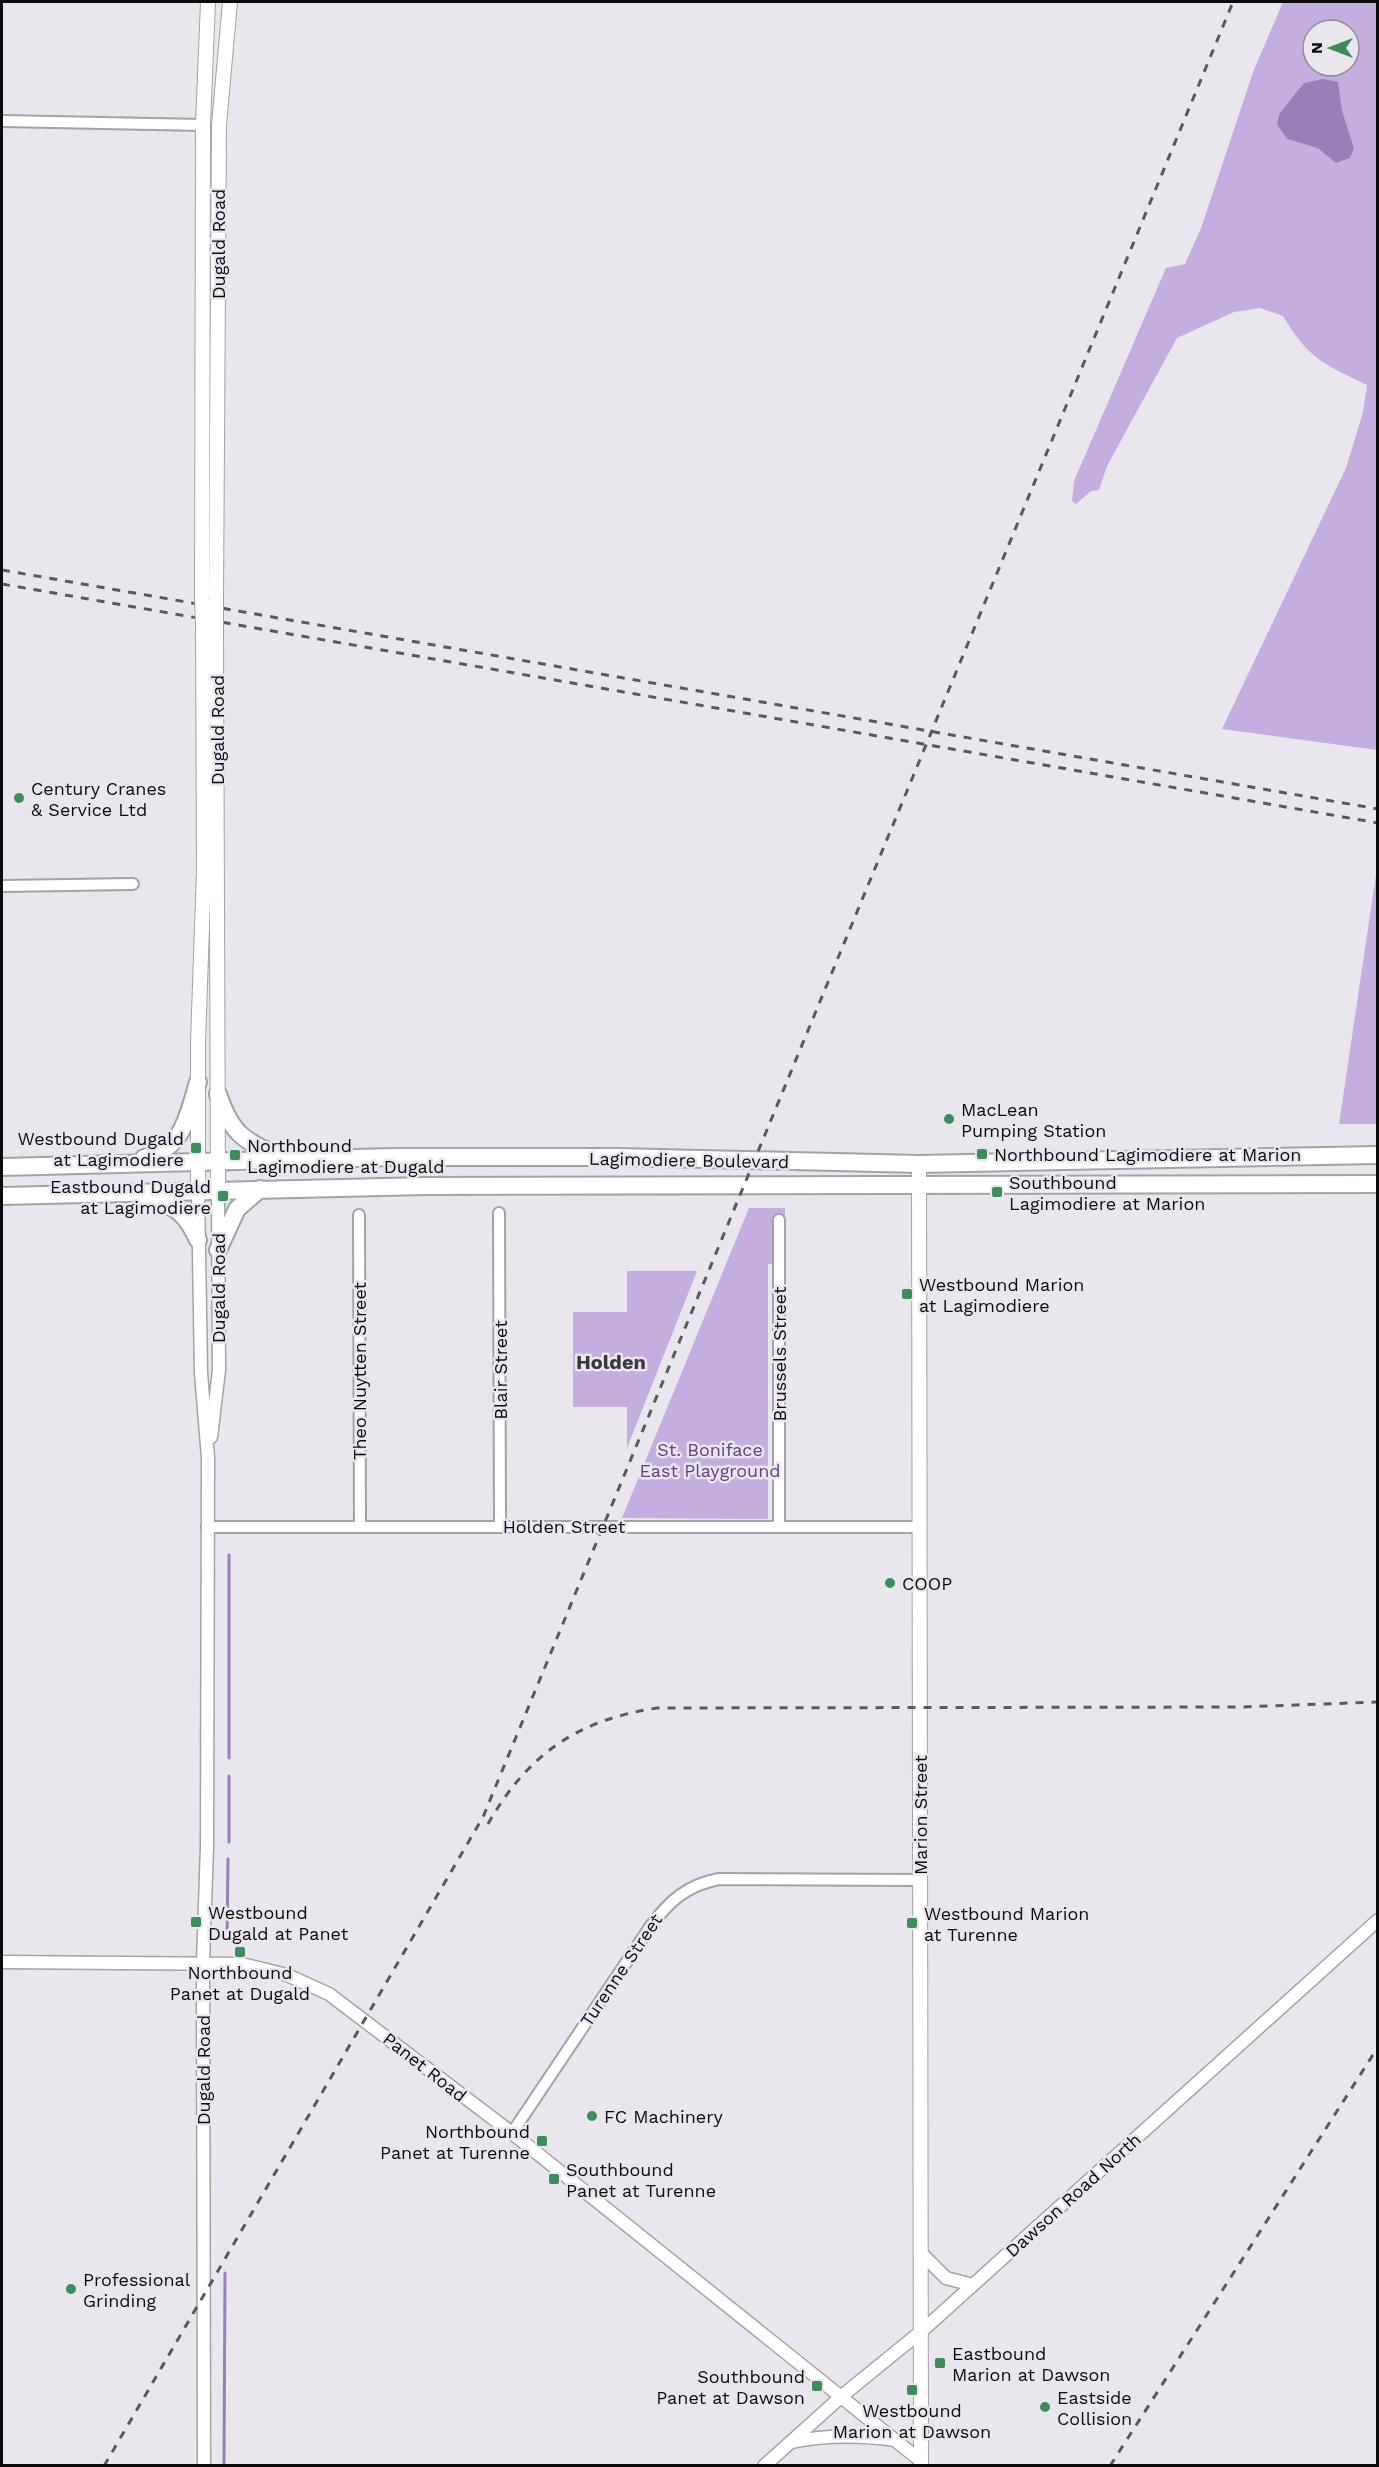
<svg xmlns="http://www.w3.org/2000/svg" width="1379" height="2467" viewBox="0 0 1379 2467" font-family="'Work Sans',sans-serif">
<rect width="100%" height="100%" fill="#eae6ee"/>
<!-- green -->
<g fill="#c3aedf" fill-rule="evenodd">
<path d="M 1283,2 L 1377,2 L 1377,750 L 1222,729 L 1346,468 L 1363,412 L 1367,385 C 1322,363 1309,359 1283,316 L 1260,308 L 1234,312 L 1177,338 L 1107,466 L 1099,490 L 1091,491 L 1076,504 L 1072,501 L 1074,481 L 1166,268 L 1185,264 L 1201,228 L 1253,72 ZM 1313,30 L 1349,30 L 1349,66 L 1313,66 Z"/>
<polygon points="1377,868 1377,1124 1339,1124"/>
<polygon points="749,1208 785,1208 785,1263 768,1264 768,1519 622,1518"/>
<polygon points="627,1271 697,1271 627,1448 627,1407 573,1407 573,1312 627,1312"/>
</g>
<!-- water -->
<polygon fill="#987fb7" points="1323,79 1338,82 1342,111 1354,148 1350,158 1336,163 1318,148 1287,139 1277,124 1280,113 1304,83"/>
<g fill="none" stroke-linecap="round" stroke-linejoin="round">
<!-- stream -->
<g stroke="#987fb7" stroke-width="3">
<polyline points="229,1555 229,1758"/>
<polyline points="229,1842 229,1776"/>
<polyline points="227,1940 228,1859"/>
<polyline points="224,2466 225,2273"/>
</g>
<defs>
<g id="minor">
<polyline points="2,121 203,125"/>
<polyline points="2,886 133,884"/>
<polyline points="499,1213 500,1526"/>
<polyline points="359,1215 360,1527"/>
<polyline points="779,1525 779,1220"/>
<polyline points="207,1527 920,1527"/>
<path d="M 512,2133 L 650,1927 C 669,1901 687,1885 719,1879 L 921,1880"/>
</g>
<g id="tertiary">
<polyline points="198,1190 201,1373 208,1458 207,1846 203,1962 204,2466"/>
<polyline points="211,1437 219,1370 218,1190"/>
<polyline points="2,1962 242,1964 287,1975 329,1994 512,2133 921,2461"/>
<polyline points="923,2255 946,2278 973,2285"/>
<path d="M 791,2442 C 825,2435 861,2435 896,2440"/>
<polyline points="764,2466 843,2395 923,2330 1378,1920"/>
</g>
<g id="secondary">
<polyline points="202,597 203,125 208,2"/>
<polyline points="216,600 219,125 230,2"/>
<polyline points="216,628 218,1190"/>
<polyline points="919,1164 921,2466"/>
<polyline points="198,1190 198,1042 204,870 203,625"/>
</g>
<g id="primary">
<path d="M 218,1094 C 232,1135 243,1140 281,1157"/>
<path d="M 144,1158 C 183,1149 188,1116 198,1082"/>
<polyline points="2,1167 394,1157 617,1157 919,1164 1378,1155"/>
<path d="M 144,1195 C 174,1207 184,1209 198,1240"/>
<polyline points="2,1196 426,1186 1378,1184"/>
<polyline points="218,1250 237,1209 260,1189"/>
</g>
</defs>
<!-- minor casing -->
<use href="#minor" stroke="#a4a1a8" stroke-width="14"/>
<!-- tertiary casing -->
<use href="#tertiary" stroke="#a4a1a8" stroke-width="15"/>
<!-- secondary casing -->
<use href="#secondary" stroke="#a4a1a8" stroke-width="16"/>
<!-- primary casing -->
<use href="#primary" stroke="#a4a1a8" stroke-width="20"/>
<!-- minor -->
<use href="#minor" stroke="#fff" stroke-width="10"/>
<!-- tertiary -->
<use href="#tertiary" stroke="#fff" stroke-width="12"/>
<!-- secondary -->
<use href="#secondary" stroke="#fff" stroke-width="14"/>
<!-- primary -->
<use href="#primary" stroke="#fff" stroke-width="16"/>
<!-- rail -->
<g stroke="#5b595e" stroke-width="3" stroke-dasharray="8 8" stroke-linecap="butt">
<polyline points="2,570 1378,809"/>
<polyline points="2,584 1378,823"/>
<path d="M 488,1824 C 528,1754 577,1720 657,1708 L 1241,1707 L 1378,1702"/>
<polyline points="104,2466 483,1817 1233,2"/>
<polyline points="1110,2466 1378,2047"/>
</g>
<defs>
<g id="secondary-bridge">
<polyline points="202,597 203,625"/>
<polyline points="216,600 216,628"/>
</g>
</defs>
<!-- secondary-bridge casing -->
<use href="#secondary-bridge" stroke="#a4a1a8" stroke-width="16" stroke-linecap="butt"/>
<!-- secondary-bridge -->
<use href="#secondary-bridge" stroke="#fff" stroke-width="14"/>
</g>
<!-- markers -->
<g fill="#3c8c5c" stroke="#eae6ee" stroke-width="2">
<circle cx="19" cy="798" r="6"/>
<circle cx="949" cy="1119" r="6"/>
<rect x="190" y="1142" width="12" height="12" rx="3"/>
<rect x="976" y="1148" width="12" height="12" rx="3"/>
<rect x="229" y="1149" width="12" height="12" rx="3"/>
<rect x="991" y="1186" width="12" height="12" rx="3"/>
<rect x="217" y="1190" width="12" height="12" rx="3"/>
<rect x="901" y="1288" width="12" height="12" rx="3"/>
<circle cx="890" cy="1583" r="6"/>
<rect x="190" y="1916" width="12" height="12" rx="3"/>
<rect x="906" y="1917" width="12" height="12" rx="3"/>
<rect x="234" y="1946" width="12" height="12" rx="3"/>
<circle cx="592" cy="2116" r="6"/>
<rect x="536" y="2135" width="12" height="12" rx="3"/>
<rect x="548" y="2173" width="12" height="12" rx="3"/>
<circle cx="71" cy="2289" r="6"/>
<rect x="934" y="2357" width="12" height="12" rx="3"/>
<rect x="811" y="2380" width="12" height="12" rx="3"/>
<rect x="906" y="2384" width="12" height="12" rx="3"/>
<circle cx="1045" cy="2407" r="6"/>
</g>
<g text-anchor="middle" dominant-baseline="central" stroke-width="5" stroke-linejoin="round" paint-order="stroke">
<!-- street labels -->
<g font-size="18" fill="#0c0b0e" stroke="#eae6ee">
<text transform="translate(218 244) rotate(-90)">Dugald Road</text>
<text transform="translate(217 730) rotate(-90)">Dugald Road</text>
<text transform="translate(689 1160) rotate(1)">Lagimodiere Boulevard</text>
<text transform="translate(218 1288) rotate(-90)">Dugald Road</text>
<text transform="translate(779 1354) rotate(-90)">Brussels Street</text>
<text transform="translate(500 1370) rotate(-90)">Blair Street</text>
<text transform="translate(359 1371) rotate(-90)">Theo Nuytten Street</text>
<text x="564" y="1526">Holden Street</text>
<text transform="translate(920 1815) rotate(-90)">Marion Street</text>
<text transform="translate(621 1970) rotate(-56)">Turenne Street</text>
<text transform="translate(425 2067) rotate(38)">Panet Road</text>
<text transform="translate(203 2070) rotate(-90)">Dugald Road</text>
<text transform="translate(1073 2195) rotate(-42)">Dawson Road North</text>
</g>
<!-- poi labels -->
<g font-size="18" fill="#0c0b0e" stroke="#eae6ee" text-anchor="start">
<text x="31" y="788">Century Cranes<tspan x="31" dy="21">&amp; Service Ltd</tspan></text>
<text x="961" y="1109">MacLean<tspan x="961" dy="21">Pumping Station</tspan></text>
<text x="184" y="1138" text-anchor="end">Westbound Dugald<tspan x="184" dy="21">at Lagimodiere</tspan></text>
<text x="247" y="1145">Northbound<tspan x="247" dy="21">Lagimodiere at Dugald</tspan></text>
<text x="994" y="1154">Northbound Lagimodiere at Marion</text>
<text x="1009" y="1182">Southbound<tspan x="1009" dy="21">Lagimodiere at Marion</tspan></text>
<text x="211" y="1186" text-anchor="end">Eastbound Dugald<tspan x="211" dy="21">at Lagimodiere</tspan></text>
<text x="919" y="1284">Westbound Marion<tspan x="919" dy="21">at Lagimodiere</tspan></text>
<text x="902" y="1583">COOP</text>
<text x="208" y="1912">Westbound<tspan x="208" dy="21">Dugald at Panet</tspan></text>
<text x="924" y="1913">Westbound Marion<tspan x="924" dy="21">at Turenne</tspan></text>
<text x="240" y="1972" text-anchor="middle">Northbound<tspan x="240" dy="21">Panet at Dugald</tspan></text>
<text x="604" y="2116">FC Machinery</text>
<text x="530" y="2131" text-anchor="end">Northbound<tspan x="530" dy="21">Panet at Turenne</tspan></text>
<text x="566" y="2169">Southbound<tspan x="566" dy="21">Panet at Turenne</tspan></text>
<text x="83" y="2279">Professional<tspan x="83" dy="21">Grinding</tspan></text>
<text x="952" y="2353">Eastbound<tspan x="952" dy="21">Marion at Dawson</tspan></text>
<text x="805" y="2376" text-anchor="end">Southbound<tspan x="805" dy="21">Panet at Dawson</tspan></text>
<text x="1057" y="2397">Eastside<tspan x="1057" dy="21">Collision</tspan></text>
<text x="912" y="2410" text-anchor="middle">Westbound<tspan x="912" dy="21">Marion at Dawson</tspan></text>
</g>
<!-- park labels -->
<g font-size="18" fill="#613f85" stroke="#eae6ee">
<text x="710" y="1449">St. Boniface<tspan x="710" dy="21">East Playground</tspan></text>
</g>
<!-- neighbourhood labels -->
<g font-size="20" font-weight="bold" fill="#3a383e" stroke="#eae6ee">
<text x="611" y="1362">Holden</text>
</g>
</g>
<!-- border -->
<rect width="1379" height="2467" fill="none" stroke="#0c0b0e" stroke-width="6"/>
<!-- north arrow -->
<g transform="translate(1331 48) rotate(270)"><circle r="28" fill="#eae6ee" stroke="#918e94" stroke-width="1.5"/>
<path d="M0-4.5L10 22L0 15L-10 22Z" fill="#3c8c5c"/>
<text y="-9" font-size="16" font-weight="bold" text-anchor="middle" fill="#0c0b0e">N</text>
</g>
</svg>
